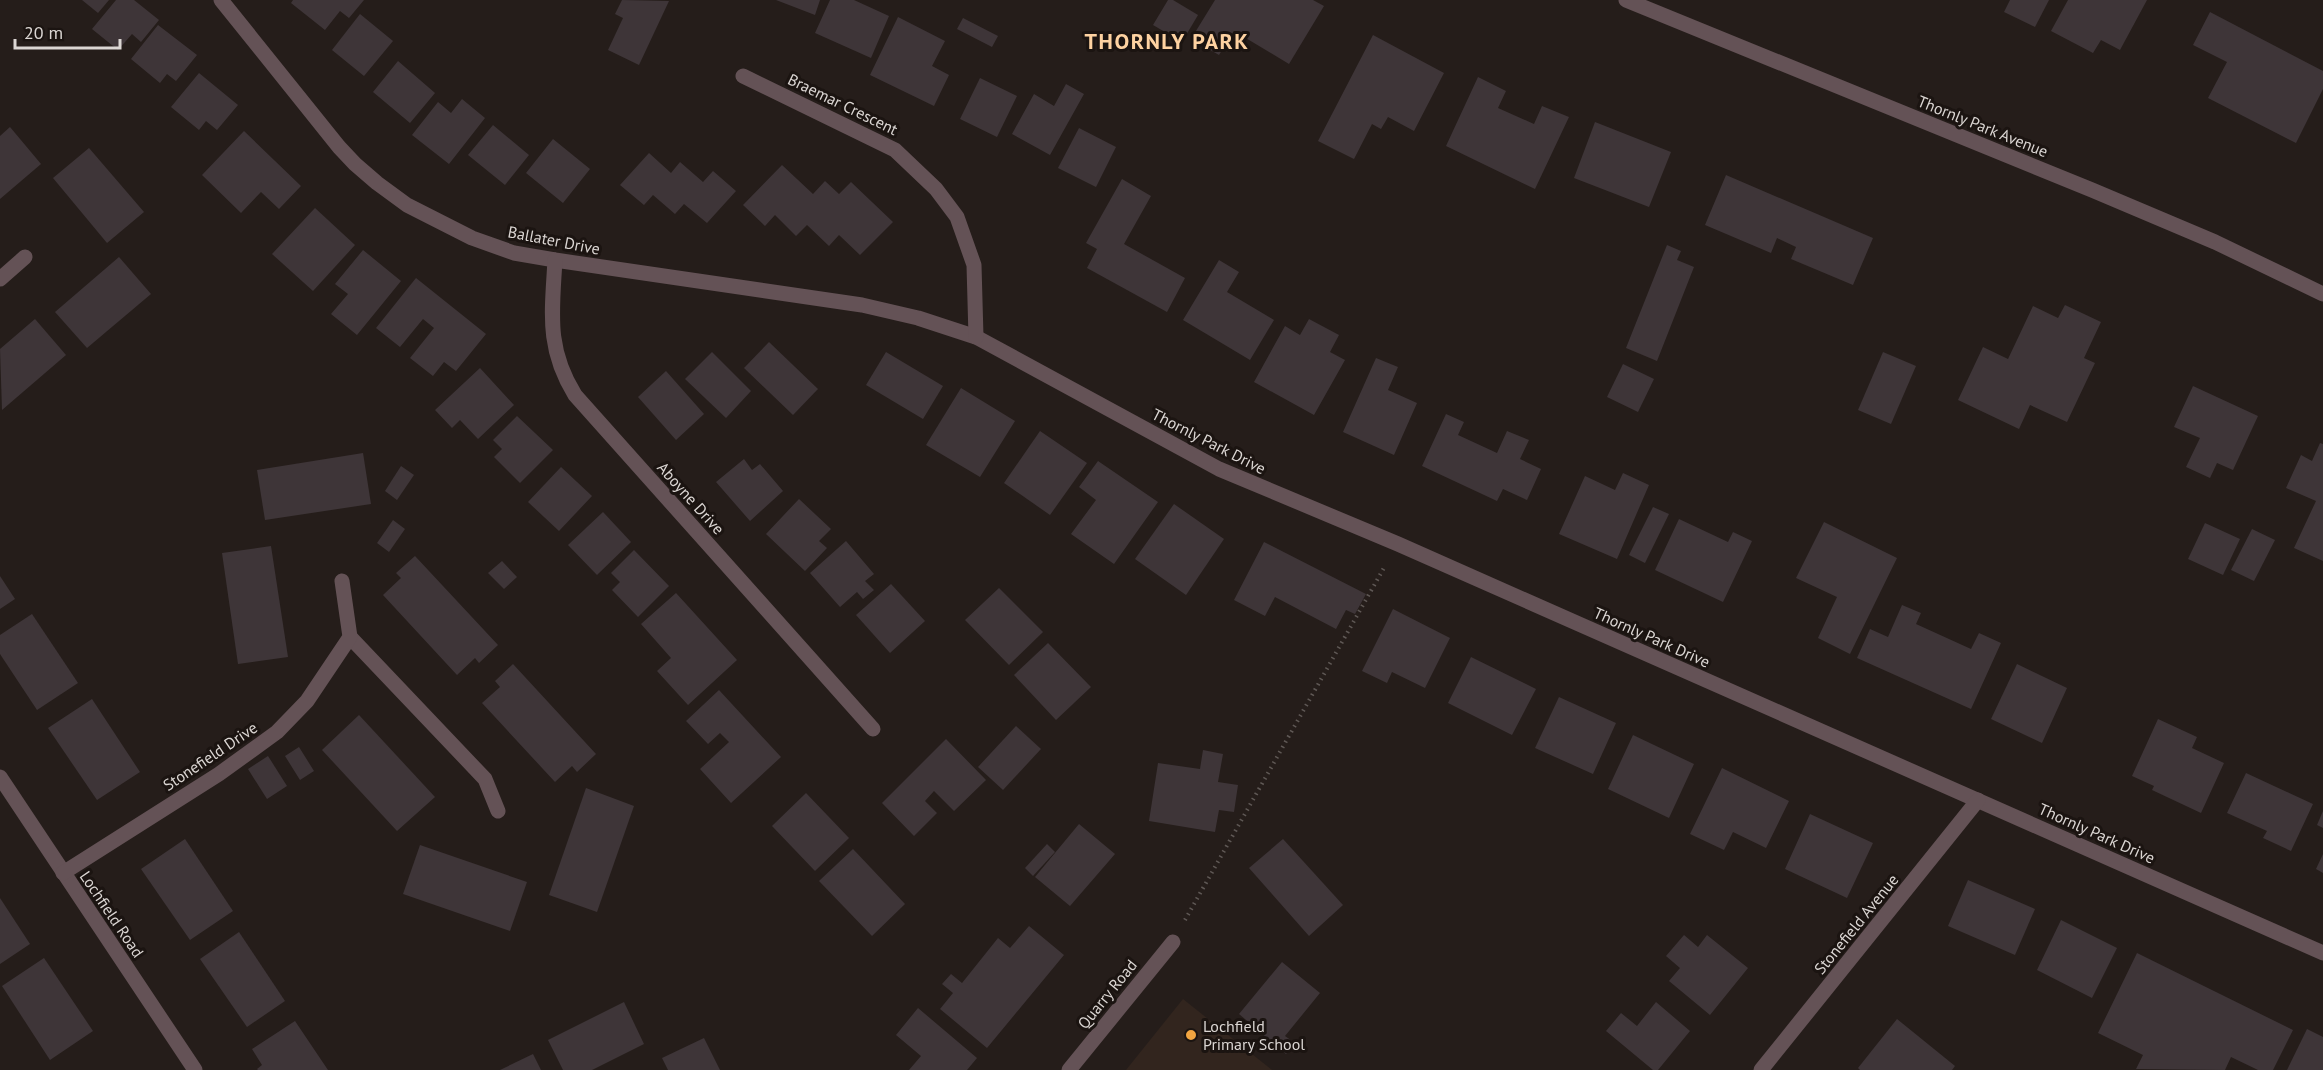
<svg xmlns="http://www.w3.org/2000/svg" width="2323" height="1070" viewBox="0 0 2323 1070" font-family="'PT Sans',sans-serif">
<rect width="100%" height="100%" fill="#251d1a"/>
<!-- built -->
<polygon fill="#32251e" points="1183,999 1272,1070 1126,1070"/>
<!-- building -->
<g fill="#3e3538">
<polygon points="82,0 109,0 98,13"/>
<polygon points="116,0 134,0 159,20 141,42 132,34 118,50 92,29"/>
<polygon points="293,0 364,0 349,18 340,11 325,30 291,3"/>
<polygon points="622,0 669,1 639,65 608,50 623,18 615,14"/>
<polygon points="776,0 820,0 815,15"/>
<polygon points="830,0 854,0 889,16 871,58 815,33"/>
<polygon points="1168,0 1173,0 1198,15 1182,42 1153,25"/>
<polygon points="1215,0 1313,0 1324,6 1289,64 1234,31 1219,55 1191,39"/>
<polygon points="2010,0 2049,0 2035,27 2004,12"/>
<polygon points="2068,0 2147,0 2120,50 2101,40 2093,53 2051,31"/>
<polygon points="2210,12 2323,71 2323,89 2296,143 2208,98 2227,62 2193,45"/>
<polygon points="360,14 393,41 364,76 332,50"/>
<polygon points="898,17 945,41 932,66 949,75 934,106 870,75"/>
<polygon points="963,18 998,36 992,47 957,29"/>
<polygon points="158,25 197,55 176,81 167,74 160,83 131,59"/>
<polygon points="1373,35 1444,73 1414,131 1388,117 1381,129 1372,124 1354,159 1318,141"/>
<polygon points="398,61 435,93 410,123 373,92"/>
<polygon points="199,73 238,105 217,130 206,121 199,130 171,107"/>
<polygon points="1478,77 1506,91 1498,108 1534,124 1542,106 1569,117 1535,189 1446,146"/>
<polygon points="980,78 1017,96 997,137 960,119"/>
<polygon points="1066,84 1084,94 1050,155 1012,134 1034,94 1054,106"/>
<polygon points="462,99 485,118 449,164 412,135 438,102 451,113"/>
<polygon points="1595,122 1671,152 1649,207 1574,178"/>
<polygon points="493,125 529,155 505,185 468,155"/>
<polygon points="10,127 41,164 0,199 0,136"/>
<polygon points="1079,128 1116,147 1096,187 1058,168"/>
<polygon points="244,131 301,186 279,209 261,192 241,213 202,175"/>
<polygon points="553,139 590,169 563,203 526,173"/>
<polygon points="89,148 144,212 107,243 53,178"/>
<polygon points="649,153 671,173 680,162 703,182 713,171 736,191 707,223 684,204 675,214 653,195 644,205 620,185"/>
<polygon points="782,165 813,194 825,181 839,194 851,182 893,222 860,255 839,235 829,246 807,225 796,236 775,215 765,226 743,205"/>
<polygon points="1726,175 1873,238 1853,285 1791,259 1796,247 1777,238 1771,253 1705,225"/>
<polygon points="1122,179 1151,196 1124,244 1185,278 1167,312 1087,268 1097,249 1086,243"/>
<polygon points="315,208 355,245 313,291 272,254"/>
<polygon points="1667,245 1681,251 1677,260 1694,267 1657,361 1626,348"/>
<polygon points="363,250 401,281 357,335 331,314 348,294 335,284"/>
<polygon points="119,257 151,294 87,348 55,312"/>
<polygon points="1219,260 1239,272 1227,292 1274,320 1250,360 1183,320"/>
<polygon points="416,278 486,334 456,371 444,362 433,376 410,358 434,328 423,319 400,347 376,328"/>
<polygon points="2065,305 2101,322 2084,358 2095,363 2067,422 2030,405 2019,429 1958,400 1983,347 2008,359 2033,306 2058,318"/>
<polygon points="35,319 66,355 2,410 0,349"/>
<polygon points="1309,319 1339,335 1330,352 1345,360 1314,415 1254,382 1285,326 1300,335"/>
<polygon points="769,342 818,389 793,415 744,368"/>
<polygon points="712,352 751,391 726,418 685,379"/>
<polygon points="886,352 943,386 923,419 866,385"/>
<polygon points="1883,352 1916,366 1891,424 1858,410"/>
<polygon points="1376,358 1398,367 1388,390 1417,403 1394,455 1343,432"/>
<polygon points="1623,364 1654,379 1638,412 1607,397"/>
<polygon points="480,368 514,405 478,439 460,420 452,428 435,410"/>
<polygon points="666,371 704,414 676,440 638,397"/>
<polygon points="2193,386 2258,416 2233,470 2217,463 2210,478 2186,467 2200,438 2174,427"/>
<polygon points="961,388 1015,421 980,477 926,445"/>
<polygon points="1446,414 1464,422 1458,435 1497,453 1507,431 1529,440 1520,459 1541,469 1527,500 1503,489 1497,501 1422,466"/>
<polygon points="517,416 553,450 520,483 494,457 502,449 493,440"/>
<polygon points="1040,431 1087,463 1050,515 1004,483"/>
<polygon points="2320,443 2323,444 2323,561 2294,548 2316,501 2286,488 2301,455 2312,461"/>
<polygon points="363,453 371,504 265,520 257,470"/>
<polygon points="744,459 752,470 760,464 783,491 750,521 716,482"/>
<polygon points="1098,461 1158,502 1114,564 1071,534 1096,500 1079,487"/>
<polygon points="401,466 414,475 397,500 385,491"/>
<polygon points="561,467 592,496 559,531 528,502"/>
<polygon points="1623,473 1649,485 1617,559 1559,534 1585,476 1615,490"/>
<polygon points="799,499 831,529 819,541 827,548 805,571 766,534"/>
<polygon points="1174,504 1224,539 1186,595 1135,559"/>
<polygon points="1653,507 1669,514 1645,563 1629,555"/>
<polygon points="603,512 631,542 597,575 568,545"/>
<polygon points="1679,519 1728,542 1733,532 1752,541 1723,602 1655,570"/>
<polygon points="393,520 405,529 389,552 377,543"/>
<polygon points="1824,522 1897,558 1850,654 1818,638 1837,597 1796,578"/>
<polygon points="2205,523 2240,539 2223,575 2188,559"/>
<polygon points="2252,529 2275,540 2254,581 2231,570"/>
<polygon points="846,541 874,574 865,581 874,590 863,599 857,592 840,607 810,573"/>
<polygon points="1264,542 1366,594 1355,614 1346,610 1336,629 1275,597 1265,616 1234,600"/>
<polygon points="271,546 288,657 238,664 222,553"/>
<polygon points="634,550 669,586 638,617 612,590 620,582 611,573"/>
<polygon points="415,556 498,645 479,663 475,658 457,675 383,595 401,578 396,573"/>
<polygon points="502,561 517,577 504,589 488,573"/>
<polygon points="0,576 15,599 0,609"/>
<polygon points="891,584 925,621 890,653 856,615"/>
<polygon points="999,588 1043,632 1009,665 965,620"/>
<polygon points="676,593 737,660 688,705 657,671 671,658 641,624"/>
<polygon points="1902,605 1921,613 1916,624 1971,649 1979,633 2001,643 1971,709 1857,658 1870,629 1888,637"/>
<polygon points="1393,609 1450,638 1425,688 1392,672 1387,683 1362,671"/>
<polygon points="32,614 78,683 37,710 0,654 0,635"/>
<polygon points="1048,643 1091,687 1056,720 1014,675"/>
<polygon points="1471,657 1536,689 1512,735 1448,703"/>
<polygon points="513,664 596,754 577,772 572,766 555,782 482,703 500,687 495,681"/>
<polygon points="2017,664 2067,688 2042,743 1991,719"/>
<polygon points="719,690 781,757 731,803 700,769 729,742 720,733 708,744 686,721"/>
<polygon points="1559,697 1616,723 1593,774 1535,748"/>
<polygon points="92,699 140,772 97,800 48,728"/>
<polygon points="359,715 435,797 397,831 322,750"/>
<polygon points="2158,719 2197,737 2192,748 2224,763 2201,813 2152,790 2154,786 2132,776"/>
<polygon points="1016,726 1041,749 1003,790 978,767"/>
<polygon points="1633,735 1694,764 1669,818 1608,789"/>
<polygon points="946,739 986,780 954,811 934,791 925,801 937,813 914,836 882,803"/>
<polygon points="299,747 314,771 300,780 285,756"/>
<polygon points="1203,750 1223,754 1218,782 1238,785 1234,812 1219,810 1215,832 1149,821 1158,763 1200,769"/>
<polygon points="268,756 287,786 267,799 248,769"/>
<polygon points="1722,768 1789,801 1766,848 1733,832 1724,850 1690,834"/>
<polygon points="2246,773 2313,804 2291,851 2263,838 2267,831 2227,813"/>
<polygon points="586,788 634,806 597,912 549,895"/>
<polygon points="806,793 849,838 815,871 772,826"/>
<polygon points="2323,811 2323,828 2317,825"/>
<polygon points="1810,814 1873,843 1847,898 1785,869"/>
<polygon points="1079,824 1115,854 1070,906 1035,877"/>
<polygon points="185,839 233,911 190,940 141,869"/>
<polygon points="1283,839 1343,905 1309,936 1249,868"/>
<polygon points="1047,844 1055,852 1033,876 1025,868"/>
<polygon points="420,845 527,882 510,931 403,894"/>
<polygon points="853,849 905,904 872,936 819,881"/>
<polygon points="2323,854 2323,873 2316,869"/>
<polygon points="1968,880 2035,909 2015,955 1948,926"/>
<polygon points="0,898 30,944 0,964"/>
<polygon points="2061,920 2117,948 2092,998 2037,970"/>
<polygon points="1029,926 1064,955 987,1048 940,1009 953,993 942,984 951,974 962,983 998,938 1010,948"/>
<polygon points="239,932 285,1001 247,1027 200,959"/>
<polygon points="1684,935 1698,947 1707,935 1748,968 1710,1015 1669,981 1680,968 1666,956"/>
<polygon points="2137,953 2293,1030 2273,1070 2258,1070 2231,1057 2225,1070 2136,1069 2143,1055 2098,1033"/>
<polygon points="44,958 93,1031 50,1060 2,986"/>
<polygon points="1282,962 1320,993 1285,1036 1295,1043 1286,1054 1239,1014"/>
<polygon points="624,1002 644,1044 592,1070 563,1070 548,1040"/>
<polygon points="1656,1002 1690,1031 1658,1070 1653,1070 1606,1031 1621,1013 1637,1026"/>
<polygon points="918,1008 977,1058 967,1070 909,1070 921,1056 896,1035"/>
<polygon points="1897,1019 1955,1066 1952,1070 1860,1070 1858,1068"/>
<polygon points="295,1021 328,1070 258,1070 257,1069 262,1065 252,1049"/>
<polygon points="2307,1029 2323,1037 2323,1070 2287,1070"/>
<polygon points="704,1038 720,1070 668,1070 662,1058"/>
<polygon points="533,1054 541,1070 500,1070"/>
</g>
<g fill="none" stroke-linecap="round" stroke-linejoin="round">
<!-- path -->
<polyline stroke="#5f5855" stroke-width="4" stroke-dasharray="1.5 4.5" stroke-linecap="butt" points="1185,920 1385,566"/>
<!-- minor -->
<g stroke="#645256" stroke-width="15">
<polyline points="221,0 339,147 355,164 377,183 407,205 472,238 514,253 555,260 862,305 918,318 976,337 1219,469 1398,544 2323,953"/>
<polyline points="1626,0 2092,190 2215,242 2323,294"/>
<polyline points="743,76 895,150 936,189 957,217 974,265 976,337"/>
<path d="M 555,260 C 552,313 546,348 575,395 L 873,729"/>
<polyline points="0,279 25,257"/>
<polyline points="350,637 485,779 498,811"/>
<polyline points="0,777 195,1070"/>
<polyline points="63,873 219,774 277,732 307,701 350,637 342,581"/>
<polyline points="1069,1070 1173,942"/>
<polyline points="1761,1070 1978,800"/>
</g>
</g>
<!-- markers -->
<circle fill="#f2a541" stroke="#1b1411" stroke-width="2" cx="1191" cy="1035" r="6"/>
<g text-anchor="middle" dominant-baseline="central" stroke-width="6" stroke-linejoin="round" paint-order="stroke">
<!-- street labels -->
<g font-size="16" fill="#dbd6d3" stroke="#1b1411">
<text transform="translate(843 104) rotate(26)">Braemar Crescent</text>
<text transform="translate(1983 126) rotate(22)">Thornly Park Avenue</text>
<text transform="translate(554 240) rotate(11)">Ballater Drive</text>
<text transform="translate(1209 441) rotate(27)">Thornly Park Drive</text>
<text transform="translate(691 498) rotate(48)">Aboyne Drive</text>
<text transform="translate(1652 637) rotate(24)">Thornly Park Drive</text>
<text transform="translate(210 756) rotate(-34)">Stonefield Drive</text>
<text transform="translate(2097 833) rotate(24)">Thornly Park Drive</text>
<text transform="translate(112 914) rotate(56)">Lochfield Road</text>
<text transform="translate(1856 924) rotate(-51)">Stonefield Avenue</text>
<text transform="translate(1107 994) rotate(-51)">Quarry Road</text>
</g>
<!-- poi labels -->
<g font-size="16" fill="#dbd6d3" stroke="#1b1411" text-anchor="start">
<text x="1203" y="1026">Lochfield<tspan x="1203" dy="18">Primary School</tspan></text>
</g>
<!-- district labels -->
<g font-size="22" font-weight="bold" letter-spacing="1.5" fill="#fed2a1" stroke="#1b1411">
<text x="1167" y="41">THORNLY PARK</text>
</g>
</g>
<!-- scale -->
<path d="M15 39v9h105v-9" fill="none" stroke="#dbd6d3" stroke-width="3"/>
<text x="24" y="39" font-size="18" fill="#dbd6d3" stroke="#1b1411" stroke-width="4.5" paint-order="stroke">20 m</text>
</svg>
